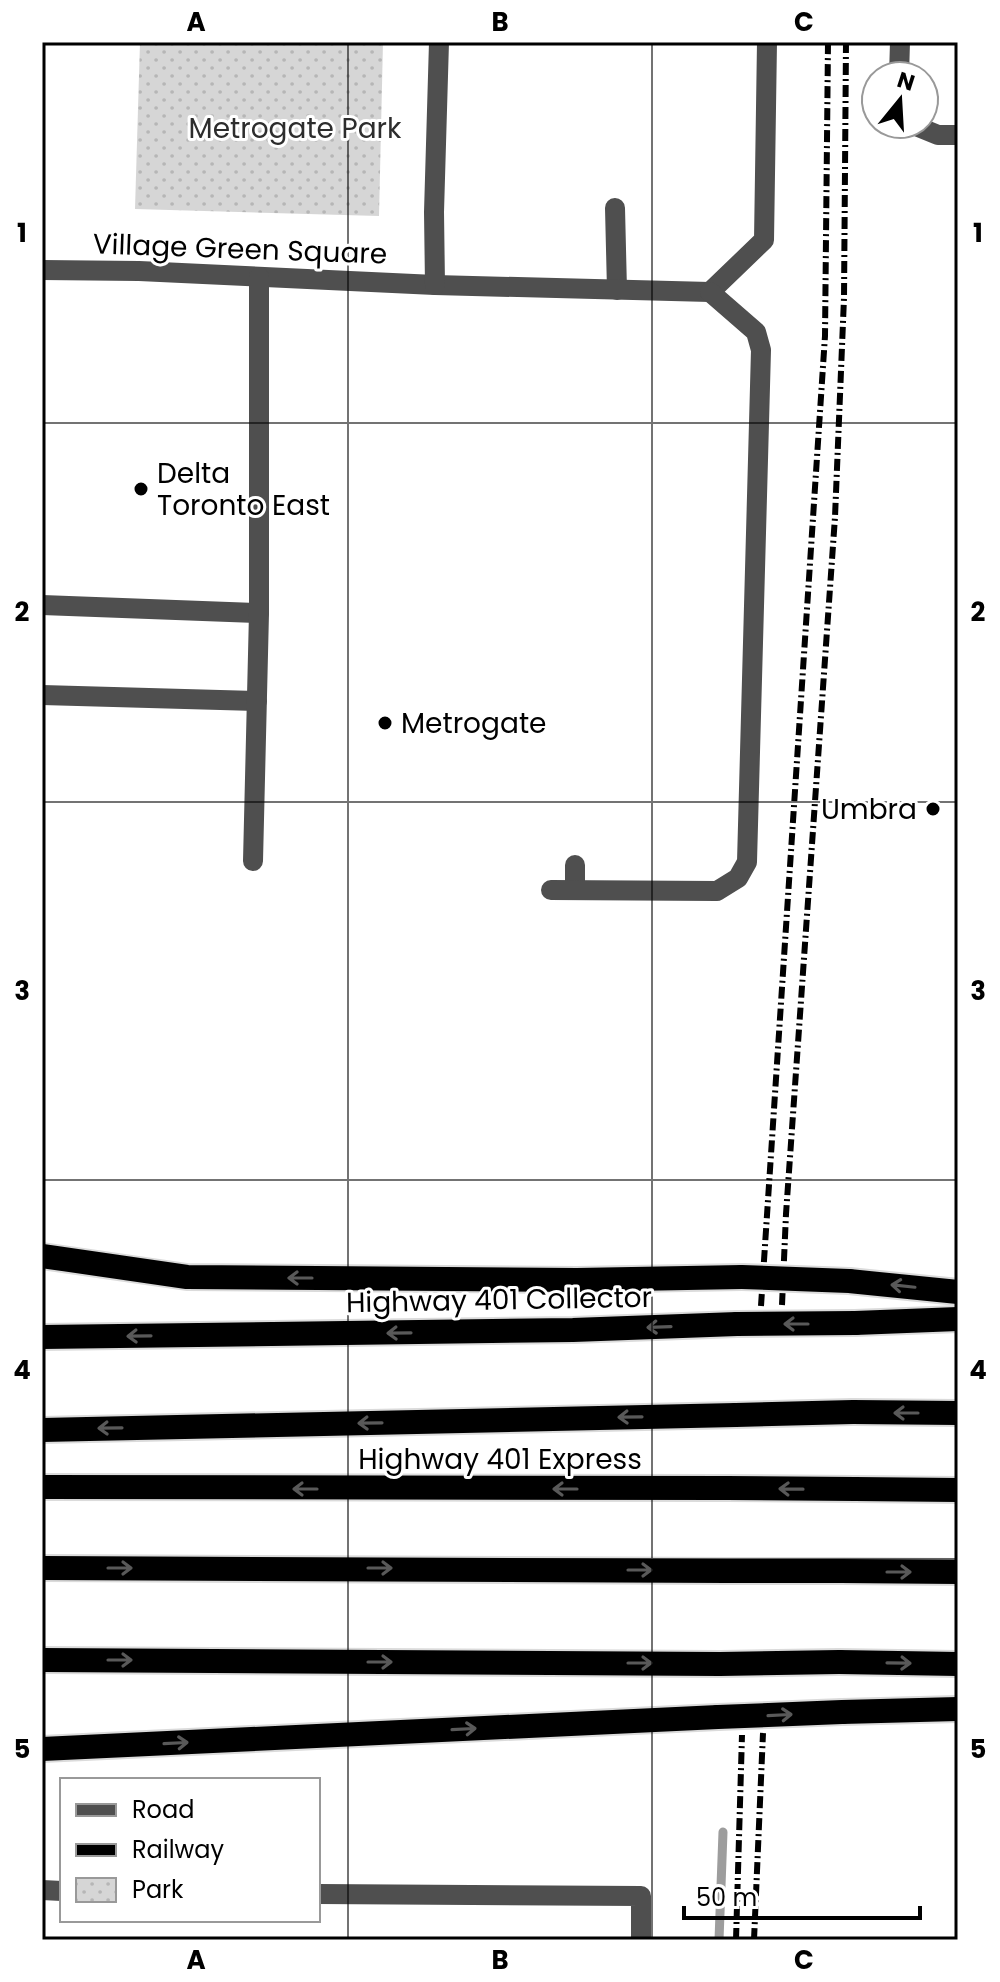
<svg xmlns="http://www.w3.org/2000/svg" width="1000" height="1982" viewBox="0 0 1000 1982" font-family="Poppins,sans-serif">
<defs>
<pattern id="park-dots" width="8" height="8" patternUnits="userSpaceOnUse" patternTransform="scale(2)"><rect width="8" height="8" fill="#d6d6d6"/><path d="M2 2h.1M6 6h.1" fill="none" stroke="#b6b6b6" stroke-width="1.8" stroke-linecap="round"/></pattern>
</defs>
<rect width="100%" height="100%" fill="#fff"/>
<!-- park -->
<polygon fill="url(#park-dots)" points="140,42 383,42 379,216 135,209"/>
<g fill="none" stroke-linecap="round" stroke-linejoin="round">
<!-- stream -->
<polyline stroke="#9d9d9d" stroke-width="9" points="719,1940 723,1832"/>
<defs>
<g id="highway">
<polyline points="42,1256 187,1277 577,1280 742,1277"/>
<polyline points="849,1281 958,1292"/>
<polyline points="855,1323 958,1319"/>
<polyline points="42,1337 573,1330 737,1324"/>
<polyline points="853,1412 958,1413"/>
<polyline points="42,1430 736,1415"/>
<polyline points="42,1487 727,1488"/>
<polyline points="855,1489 958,1490"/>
<polyline points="42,1568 727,1571"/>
<polyline points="841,1571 958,1572"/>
<polyline points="42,1660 720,1664"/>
<polyline points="839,1662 958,1664"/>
<polyline points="842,1712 958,1709"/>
<polyline points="42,1749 718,1717"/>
</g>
</defs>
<!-- highway casing -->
<use href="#highway" stroke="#dbdbdb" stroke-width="28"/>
<!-- minor -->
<g stroke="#4f4f4f" stroke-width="20">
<polyline points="899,76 900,42"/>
<polyline points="911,124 938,135 958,135"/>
<polyline points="615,208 617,290"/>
<polyline points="42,270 139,271 435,285 710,292"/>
<polyline points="435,285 434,212 439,42"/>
<polyline points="710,292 764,240 767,42"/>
<polyline points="42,605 259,613"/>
<polyline points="42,695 257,701"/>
<polyline points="253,861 259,613 259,277"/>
<polyline points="575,865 575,890"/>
<polyline points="551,890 717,891 738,878 747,862 761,350 756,332 710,292"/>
<polyline points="42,1890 62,1891"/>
<polyline points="318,1894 641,1896 641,1940"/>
</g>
<!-- highway -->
<use href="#highway" stroke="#000" stroke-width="24"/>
<!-- rail -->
<g stroke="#000" stroke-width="6" stroke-dasharray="12 4 2 4" stroke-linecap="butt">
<polyline points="782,1305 786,1214 835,517 844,298 846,42"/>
<polyline points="761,1306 825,336 828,42"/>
<polyline points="736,1940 742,1735"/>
<polyline points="754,1940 763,1733"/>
</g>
<defs>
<g id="highway-bridge">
<polyline points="742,1277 849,1281"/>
<polyline points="737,1324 855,1323"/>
<polyline points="736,1415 853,1412"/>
<polyline points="727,1488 855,1489"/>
<polyline points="727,1571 841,1571"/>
<polyline points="720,1664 839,1662"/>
<polyline points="718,1717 842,1712"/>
</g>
</defs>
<!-- highway-bridge casing -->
<use href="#highway-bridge" stroke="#dbdbdb" stroke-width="28" stroke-linecap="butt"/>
<!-- highway-bridge -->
<use href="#highway-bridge" stroke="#000" stroke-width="24"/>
</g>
<!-- one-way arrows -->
<defs><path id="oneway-shaft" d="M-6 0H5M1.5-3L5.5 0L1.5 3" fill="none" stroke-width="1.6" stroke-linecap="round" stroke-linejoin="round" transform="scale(2)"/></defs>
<g stroke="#595959">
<use href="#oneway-shaft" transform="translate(300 1278) rotate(-180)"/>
<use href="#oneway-shaft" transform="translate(903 1286) rotate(-174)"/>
<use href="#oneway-shaft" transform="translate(796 1324) rotate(180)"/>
<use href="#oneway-shaft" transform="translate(659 1327) rotate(178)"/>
<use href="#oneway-shaft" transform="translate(399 1333) rotate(179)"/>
<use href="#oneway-shaft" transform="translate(139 1336) rotate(179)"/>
<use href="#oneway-shaft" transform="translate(906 1413) rotate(-180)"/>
<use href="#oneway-shaft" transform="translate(630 1417) rotate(179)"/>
<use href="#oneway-shaft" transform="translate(370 1423) rotate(179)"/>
<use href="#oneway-shaft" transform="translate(110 1428) rotate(179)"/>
<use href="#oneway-shaft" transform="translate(305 1489) rotate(-180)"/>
<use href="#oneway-shaft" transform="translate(565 1489) rotate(180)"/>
<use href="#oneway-shaft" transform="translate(791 1489) rotate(-179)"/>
<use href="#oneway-shaft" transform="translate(120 1568)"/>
<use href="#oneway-shaft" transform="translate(380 1568)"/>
<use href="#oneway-shaft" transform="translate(640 1570)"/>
<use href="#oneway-shaft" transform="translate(899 1572)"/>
<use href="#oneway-shaft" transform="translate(120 1660)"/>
<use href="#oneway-shaft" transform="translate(380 1662)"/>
<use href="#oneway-shaft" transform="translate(640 1663)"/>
<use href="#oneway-shaft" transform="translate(899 1663) rotate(1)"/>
<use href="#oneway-shaft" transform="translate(780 1715) rotate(-3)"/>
<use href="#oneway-shaft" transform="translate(464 1729) rotate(-3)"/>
<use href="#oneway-shaft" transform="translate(176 1743) rotate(-3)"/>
</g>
<!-- grid -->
<path fill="none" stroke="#000" stroke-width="2" stroke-opacity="0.55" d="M 348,42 L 348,1940M 652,42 L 652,1940M 42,423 L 958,423M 42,802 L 958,802M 42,1180 L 958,1180M 42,1559 L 958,1559"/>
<!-- markers -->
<g fill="#000" stroke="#fff" stroke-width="3">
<circle cx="141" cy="489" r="8"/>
<circle cx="385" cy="723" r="8"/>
<circle cx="933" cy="809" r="8"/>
</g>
<g text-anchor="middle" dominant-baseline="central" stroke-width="6" stroke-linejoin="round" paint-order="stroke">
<!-- park labels -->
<g font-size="28" fill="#2d2d2d" stroke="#fff">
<text x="295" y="128">Metrogate Park</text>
</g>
<!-- street labels -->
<g font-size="28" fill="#000" stroke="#fff">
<text transform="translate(240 249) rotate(2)">Village Green Square</text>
<text transform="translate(499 1300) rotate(-1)">Highway 401 Collector</text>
<text x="500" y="1459">Highway 401 Express</text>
</g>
<!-- poi labels -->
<g font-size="28" fill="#000" stroke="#fff" text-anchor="start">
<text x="157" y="473">Delta<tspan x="157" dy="32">Toronto East</tspan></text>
<text x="401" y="723">Metrogate</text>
<text x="917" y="809" text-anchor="end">Umbra</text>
</g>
</g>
<!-- border -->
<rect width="1000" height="1982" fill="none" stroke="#ffffff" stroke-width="88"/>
<!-- legend -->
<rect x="60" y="1778" width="260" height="144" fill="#ffffff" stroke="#999999" stroke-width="2"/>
<rect x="76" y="1804" width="40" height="12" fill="#4f4f4f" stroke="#999999" stroke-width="2"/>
<text x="132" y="1818" font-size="24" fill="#000000">Road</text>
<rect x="76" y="1844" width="40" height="12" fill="#000000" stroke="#999999" stroke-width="2"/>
<text x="132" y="1858" font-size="24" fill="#000000">Railway</text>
<rect x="76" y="1878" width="40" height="24" fill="url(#park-dots)" stroke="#999999" stroke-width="2"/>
<text x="132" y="1898" font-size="24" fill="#000000">Park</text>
<!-- north arrow -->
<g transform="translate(900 100) rotate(18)"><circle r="38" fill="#ffffff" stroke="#999999" stroke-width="2"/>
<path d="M0-6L14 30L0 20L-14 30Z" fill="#000000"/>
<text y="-12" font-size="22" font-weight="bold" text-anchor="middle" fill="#000000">N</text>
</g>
<!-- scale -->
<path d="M684 1906v12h236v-12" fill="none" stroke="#000000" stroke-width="4"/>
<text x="696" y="1906" font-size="24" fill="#000000" stroke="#ffffff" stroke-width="6" paint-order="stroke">50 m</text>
<rect x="44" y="44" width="912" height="1894" fill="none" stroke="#000" stroke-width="3"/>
<g font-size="26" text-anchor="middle" font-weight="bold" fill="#000">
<text x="196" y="31">A</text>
<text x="500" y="31">B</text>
<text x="804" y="31">C</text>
<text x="22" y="242">1</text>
<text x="978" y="242">1</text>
<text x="22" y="621">2</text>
<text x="978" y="621">2</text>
<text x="22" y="1000">3</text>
<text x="978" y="1000">3</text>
<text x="22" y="1379">4</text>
<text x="978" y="1379">4</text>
<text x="22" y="1758">5</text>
<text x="978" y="1758">5</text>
<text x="196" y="1969">A</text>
<text x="500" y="1969">B</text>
<text x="804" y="1969">C</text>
</g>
</svg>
